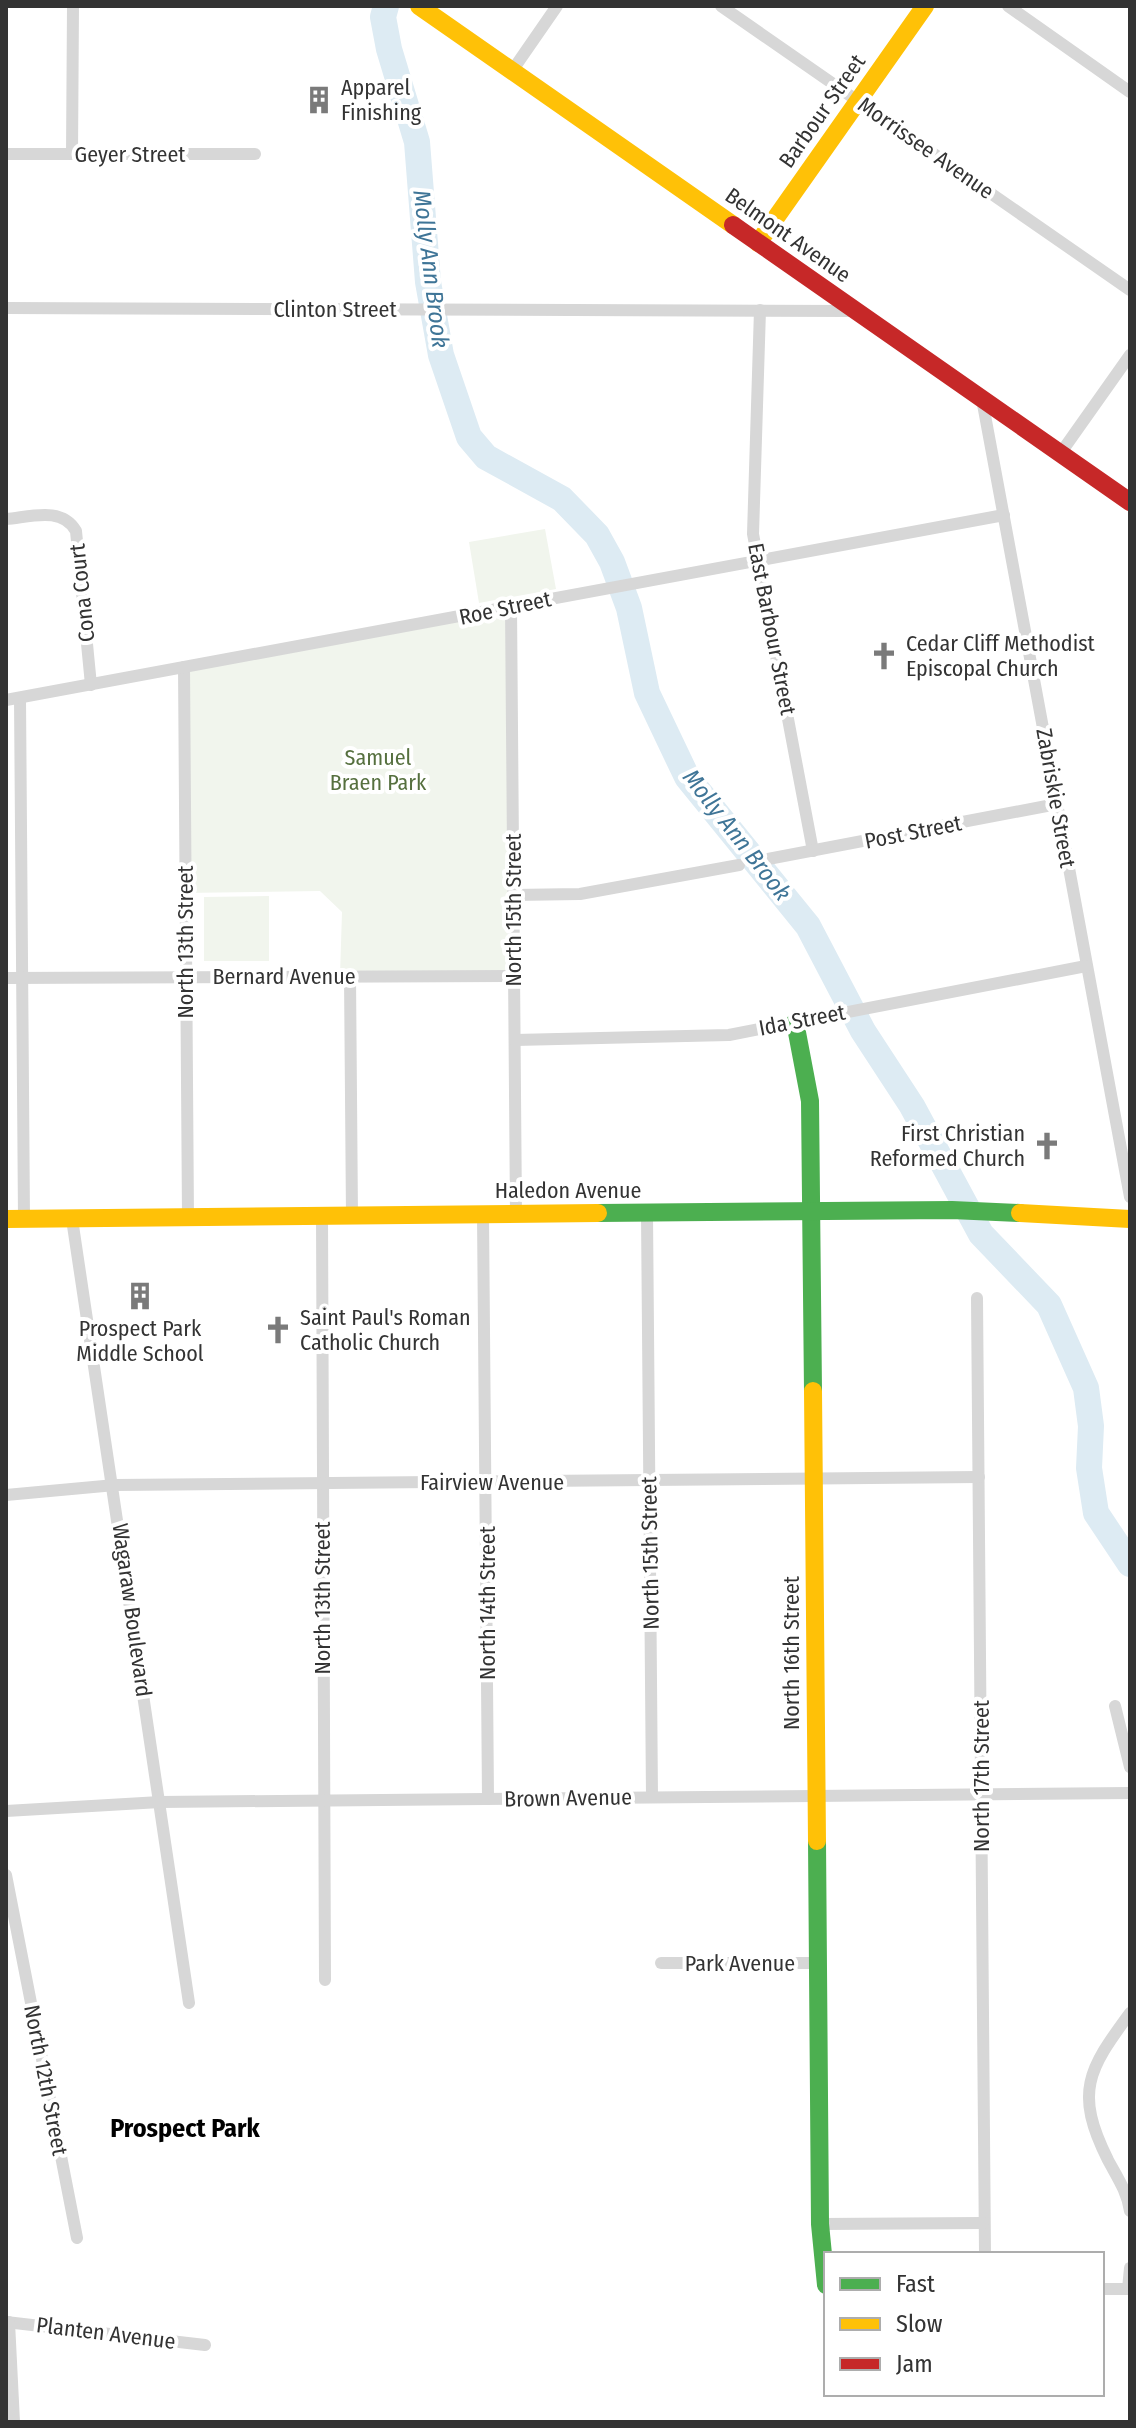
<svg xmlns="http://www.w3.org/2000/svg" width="1136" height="2428" viewBox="0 0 1136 2428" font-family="'Fira Sans Condensed',sans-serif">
<rect width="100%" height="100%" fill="#fff"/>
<!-- green -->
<g fill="#f1f5ed">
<polygon points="545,529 556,589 479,603 469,542"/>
<polygon points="511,608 514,977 340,976 342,912 320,891 182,893 180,668"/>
<polygon points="269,896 269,961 204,961 204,897"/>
</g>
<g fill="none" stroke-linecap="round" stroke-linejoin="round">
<!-- river -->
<polyline stroke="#ddebf3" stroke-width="26" points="386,6 383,17 389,49 417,142 428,282 441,355 469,437 486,457 562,499 597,535 612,562 629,608 647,693 687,777 808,926 863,1031 912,1106 981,1234 1049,1305 1086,1388 1091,1426 1089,1468 1096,1513 1130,1564"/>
<!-- street -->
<g stroke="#d7d7d7" stroke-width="12">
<polyline points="721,6 1130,290"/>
<polyline points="1008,6 1130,92"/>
<polyline points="512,71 557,6"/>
<polyline points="6,154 255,154"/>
<polyline points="72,154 73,6"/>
<polyline points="6,308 855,311"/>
<polyline points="760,310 753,534 813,851"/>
<polyline points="982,399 1130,1197"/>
<polyline points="1060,454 1130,355"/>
<path d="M 6,519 C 30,517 62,506 76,531 L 91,685"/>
<polyline points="511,607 516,1214"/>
<polyline points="184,667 188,1218"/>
<polyline points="20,698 24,1219"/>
<polyline points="6,700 1004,515"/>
<polyline points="768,859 1057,804"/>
<polyline points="513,895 580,894 739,865"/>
<polyline points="350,976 352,1216"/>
<polyline points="6,978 514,976"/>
<polyline points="515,1040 729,1035 1086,966"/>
<polyline points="483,1214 488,1799"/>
<polyline points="647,1214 652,1797"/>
<polyline points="322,1216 325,1980"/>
<polyline points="72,1219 189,2003"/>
<polyline points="977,1298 985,2254"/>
<polyline points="6,1495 115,1485 979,1477"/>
<polyline points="1115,1706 1130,1767"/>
<polyline points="6,1811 160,1802 1130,1793"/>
<polyline points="6,1875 77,2238"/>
<polyline points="661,1963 818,1963"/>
<path d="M 1130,2013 C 1088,2070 1074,2092 1108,2160 C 1117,2177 1127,2191 1130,2211"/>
<polyline points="820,2224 983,2223"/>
<polyline points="1102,2289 1130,2289"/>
<polyline points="1128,2289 1130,2268"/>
<polyline points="6,2322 205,2345"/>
<polyline points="9,2322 14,2422"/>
</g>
<!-- fast -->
<g stroke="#4caf50" stroke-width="18">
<polyline points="795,1022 810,1101 813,1391"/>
<polyline points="598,1213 952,1210 1020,1213"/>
<polyline points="817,1841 820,2224 826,2285"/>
</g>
<!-- slow -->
<g stroke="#ffc107" stroke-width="18">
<polyline points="419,6 733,225"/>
<polyline points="758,243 925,6"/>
<polyline points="1020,1213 1130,1219"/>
<polyline points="6,1219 598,1213"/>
<polyline points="813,1391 817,1841"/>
</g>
<!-- jam -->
<polyline stroke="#c62828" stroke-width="18" points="733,225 1130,502"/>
</g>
<!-- icons -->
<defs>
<symbol id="building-bare" viewBox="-9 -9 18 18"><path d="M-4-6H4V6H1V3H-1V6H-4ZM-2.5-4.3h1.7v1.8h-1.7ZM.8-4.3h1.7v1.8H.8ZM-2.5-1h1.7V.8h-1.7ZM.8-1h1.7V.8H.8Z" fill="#7a7a7a" stroke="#fff" stroke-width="2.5" paint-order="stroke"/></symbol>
<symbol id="church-bare" viewBox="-9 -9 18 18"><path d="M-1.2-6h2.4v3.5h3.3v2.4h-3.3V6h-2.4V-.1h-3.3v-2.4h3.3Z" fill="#7a7a7a" stroke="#fff" stroke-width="2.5" paint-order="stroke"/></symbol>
</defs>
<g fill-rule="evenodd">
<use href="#building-bare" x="299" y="80" width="40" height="40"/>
<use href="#church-bare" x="864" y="636" width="40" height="40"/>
<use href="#church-bare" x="1027" y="1126" width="40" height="40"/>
<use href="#building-bare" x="120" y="1276" width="40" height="40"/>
<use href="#church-bare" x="258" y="1310" width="40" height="40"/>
</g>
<g text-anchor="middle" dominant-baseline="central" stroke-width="8" stroke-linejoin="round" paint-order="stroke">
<!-- poi labels -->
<g font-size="22" fill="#333" stroke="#fff" text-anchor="start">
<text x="341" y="87">Apparel<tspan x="341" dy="25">Finishing</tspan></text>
<text x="906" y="643">Cedar Cliff Methodist<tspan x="906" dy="25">Episcopal Church</tspan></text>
<text x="1025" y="1133" text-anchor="end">First Christian<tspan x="1025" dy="25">Reformed Church</tspan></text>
<text x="300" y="1317">Saint Paul's Roman<tspan x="300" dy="25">Catholic Church</tspan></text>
<text x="140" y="1328" text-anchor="middle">Prospect Park<tspan x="140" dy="25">Middle School</tspan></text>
</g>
<!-- street labels -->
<g font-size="22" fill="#333" stroke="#fff">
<text transform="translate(822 111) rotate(-55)">Barbour Street</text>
<text transform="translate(926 148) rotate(35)">Morrissee Avenue</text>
<text x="130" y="154">Geyer Street</text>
<text transform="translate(788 235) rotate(35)">Belmont Avenue</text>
<text x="335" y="309">Clinton Street</text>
<text transform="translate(82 593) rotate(-96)">Cona Court</text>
<text transform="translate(505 608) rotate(-12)">Roe Street</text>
<text transform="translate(772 629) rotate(79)">East Barbour Street</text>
<text transform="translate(1056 798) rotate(80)">Zabriskie Street</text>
<text transform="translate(913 832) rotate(-11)">Post Street</text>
<text transform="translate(513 910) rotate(-90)">North 15th Street</text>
<text transform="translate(185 942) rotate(-90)">North 13th Street</text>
<text x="284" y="976">Bernard Avenue</text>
<text transform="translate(802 1020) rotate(-11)">Ida Street</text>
<text x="568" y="1190">Haledon Avenue</text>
<text x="492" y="1482">Fairview Avenue</text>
<text transform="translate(650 1553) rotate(-91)">North 15th Street</text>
<text transform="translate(322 1598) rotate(-90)">North 13th Street</text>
<text transform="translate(487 1603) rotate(-90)">North 14th Street</text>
<text transform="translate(132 1610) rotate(82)">Wagaraw Boulevard</text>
<text transform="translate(791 1653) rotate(-90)">North 16th Street</text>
<text transform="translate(981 1776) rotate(-90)">North 17th Street</text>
<text transform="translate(568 1798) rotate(-1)">Brown Avenue</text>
<text x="740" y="1963">Park Avenue</text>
<text transform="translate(46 2080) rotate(79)">North 12th Street</text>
<text transform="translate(106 2333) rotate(7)">Planten Avenue</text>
</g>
<!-- park labels -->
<g font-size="22" fill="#56703f" stroke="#fff">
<text x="378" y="757">Samuel<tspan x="378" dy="25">Braen Park</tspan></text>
</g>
<!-- water labels -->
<g font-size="24" font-style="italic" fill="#3f7597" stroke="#fff">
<text transform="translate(431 269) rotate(83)">Molly Ann Brook</text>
<text transform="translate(737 835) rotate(52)">Molly Ann Brook</text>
</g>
<!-- quarter labels -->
<g font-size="26" font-weight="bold" fill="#000" stroke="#fff">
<text x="185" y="2128">Prospect Park</text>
</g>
</g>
<!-- border -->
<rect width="1136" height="2428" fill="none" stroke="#333333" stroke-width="16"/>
<!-- legend -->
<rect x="824" y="2252" width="280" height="144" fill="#ffffff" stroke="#adadad" stroke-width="2"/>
<rect x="840" y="2278" width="40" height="12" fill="#4caf50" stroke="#adadad" stroke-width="2"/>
<text x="896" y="2292" font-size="24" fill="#333333">Fast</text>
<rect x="840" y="2318" width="40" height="12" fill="#ffc107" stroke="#adadad" stroke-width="2"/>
<text x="896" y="2332" font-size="24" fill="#333333">Slow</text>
<rect x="840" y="2358" width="40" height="12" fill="#c62828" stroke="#adadad" stroke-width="2"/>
<text x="896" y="2372" font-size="24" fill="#333333">Jam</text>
</svg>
